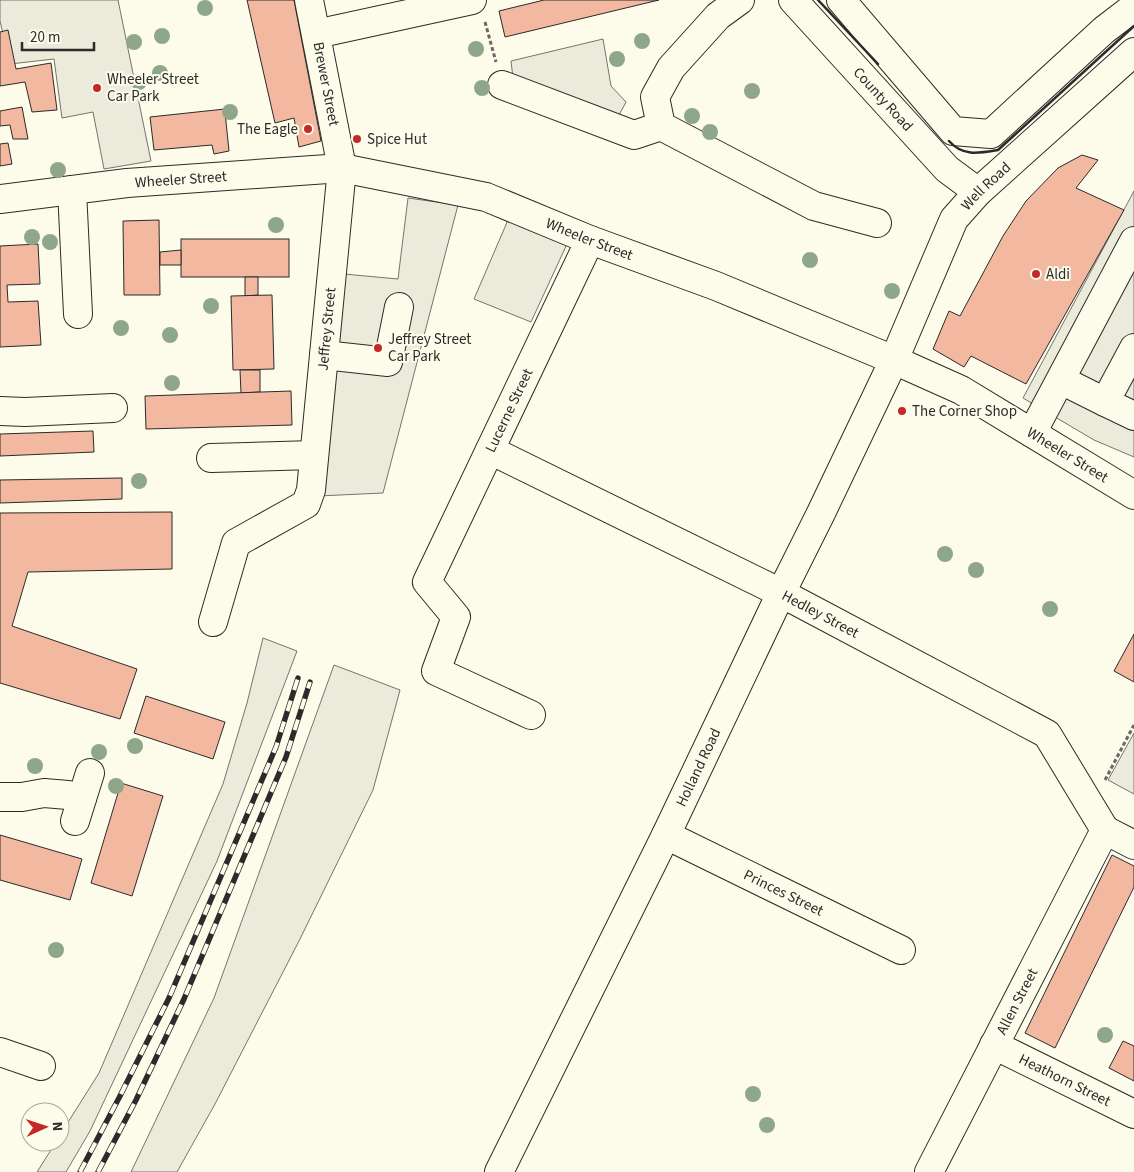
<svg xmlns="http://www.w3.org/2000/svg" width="1134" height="1172" viewBox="0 0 1134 1172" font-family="'Source Sans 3',sans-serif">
<rect width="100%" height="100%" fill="#fdfbea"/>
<!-- green -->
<g fill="#ecebdb" stroke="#74746e">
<polygon points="603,39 611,86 626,102 618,117 513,78 511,61"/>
<polygon points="263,638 297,651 217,861 90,1131 66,1172 37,1172 56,1142 60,1142 60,1135 99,1073 223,784 247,703"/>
<polygon points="334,665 400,690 373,790 299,941 215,1104 177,1172 131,1172 214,998"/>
<polygon points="1134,733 1134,794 1108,780"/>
</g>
<!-- parking -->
<g fill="#eceadb" stroke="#74746e">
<polygon points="0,0 118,0 151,161 104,169 93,112 62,118 54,59 10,64 0,21"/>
<polygon points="1134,191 1134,457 1094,440 1023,398"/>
<polygon points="408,198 458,205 383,493 318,496 344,274 398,279"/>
<polygon points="508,220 567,244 531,322 474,299"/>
</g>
<!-- building -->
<g fill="#f2b8a0" stroke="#2b2b2b">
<polygon points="247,0 294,0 321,141 299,147 294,118 275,123"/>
<polygon points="544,0 659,0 505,37 499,11"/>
<polygon points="8,30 16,69 51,63 57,110 32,112 25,82 0,86 0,32"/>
<polygon points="22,107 28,139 13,139 10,125 0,126 0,111"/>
<polygon points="225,109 225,112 229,151 214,154 212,145 154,150 150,117"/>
<polygon points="8,143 12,164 0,166 0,144"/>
<polygon points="1082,155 1098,160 1076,188 1124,210 1026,384 971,356 964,367 933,349 949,311 960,316 1003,236 1026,201 1058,168"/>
<polygon points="159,220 160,295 124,295 123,221"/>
<rect x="181" y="239" width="108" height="38"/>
<polygon points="38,244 40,284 7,285 8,302 38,301 41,345 0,347 0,246"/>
<polygon points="181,250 181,265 160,265 160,252"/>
<polygon points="245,277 258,277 258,295 245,296"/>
<polygon points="272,295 274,369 233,370 231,296"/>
<polygon points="240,370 260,370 260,392 241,393"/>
<polygon points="291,391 292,425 146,429 145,396"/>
<polygon points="93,431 94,452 0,456 0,434"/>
<polygon points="122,478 122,499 0,503 0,480"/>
<polygon points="172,512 172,569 28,572 12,626 137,669 120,719 0,683 0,513"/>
<polygon points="1134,634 1134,682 1114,671"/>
<polygon points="146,696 225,722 213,759 134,733"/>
<polygon points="121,783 163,796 132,896 91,883"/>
<polygon points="0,835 82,859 70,900 0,880"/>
<polygon points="1112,855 1134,866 1134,887 1055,1048 1025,1033"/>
<polygon points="1123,1041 1134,1046 1134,1081 1109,1068"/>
</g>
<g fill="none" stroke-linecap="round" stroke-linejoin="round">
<defs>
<g id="minor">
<polyline points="740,0 718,16 671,68 655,97 661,126 814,206 877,223"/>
<path id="s1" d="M 793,0 L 947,169 L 978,192"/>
<polyline points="841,0 953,131 991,134 1104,30 1134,7"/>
<polyline points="316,34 472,0"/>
<polyline points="502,85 634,135 661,126"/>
<polyline points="72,190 78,314"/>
<path id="s2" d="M 0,199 L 127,183 L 342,168 L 486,197 L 590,240 L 716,286 L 894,360 L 961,390 L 1134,495"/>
<polyline points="324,355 388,362 399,307"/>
<polyline points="1061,380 1105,402 1134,348"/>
<polyline points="1105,402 1134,416"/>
<polyline points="0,411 25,412 113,408"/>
<polyline points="1032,433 1134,241"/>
<path id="s3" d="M 490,450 L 781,593 L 1047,734 L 1105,830"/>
<polyline points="211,458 314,455"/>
<path id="s4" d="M 213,622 L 236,543 L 306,504 L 311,490 L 342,168 L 309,0"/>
<path id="s5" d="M 531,715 L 436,671 L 456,617 L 427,582 L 590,240"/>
<polyline points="0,797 22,797 44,793 68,795 82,798"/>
<polyline points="75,821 90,773"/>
<polyline points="1105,830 1134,845"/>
<path id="s6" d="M 666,835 L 901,950"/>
<path id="s7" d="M 994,1045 L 1134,1114"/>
<polyline points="0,1052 41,1066"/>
<path id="s8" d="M 929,1172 L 1105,830"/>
</g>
<g id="major">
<path id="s9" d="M 499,1172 L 666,835 L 781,593 L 821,513 L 894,360 L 954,219 L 978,192 L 1134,52"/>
</g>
</defs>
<!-- minor casing -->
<use href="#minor" stroke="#2b2b2b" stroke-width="30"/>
<!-- major casing -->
<use href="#major" stroke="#2b2b2b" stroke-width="30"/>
<!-- path -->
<g stroke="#6a6964" stroke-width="3" stroke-dasharray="4 2.5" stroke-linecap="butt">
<polyline points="485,22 496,62"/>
<polyline points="1105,780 1134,725"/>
</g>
<!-- minor -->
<use href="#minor" stroke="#fdfbea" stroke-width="28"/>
<!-- major -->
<use href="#major" stroke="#fdfbea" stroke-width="28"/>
<defs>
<g id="rail">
<polyline points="80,1172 120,1096 169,998 276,747 298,678"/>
<polyline points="98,1172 136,1100 184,999 286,757 310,682"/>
</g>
</defs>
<!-- rail casing -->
<use href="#rail" stroke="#2b2b2b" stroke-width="5.5"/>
<!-- rail -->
<use href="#rail" stroke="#fdfbea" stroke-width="4" stroke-dasharray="11" stroke-linecap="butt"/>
<!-- wall -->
<g stroke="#2b2b2b" stroke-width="2.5">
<polyline points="818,0 878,64"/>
<path d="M 949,141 C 963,157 980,153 998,150 L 1134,26"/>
</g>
</g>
<!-- trees -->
<g fill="#8ea78a">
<circle cx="205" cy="8" r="8"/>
<circle cx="162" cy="36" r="8"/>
<circle cx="642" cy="41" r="8"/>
<circle cx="134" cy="42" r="8"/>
<circle cx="476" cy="49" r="8"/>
<circle cx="617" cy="59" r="8"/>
<circle cx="160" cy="73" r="8"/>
<circle cx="139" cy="82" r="8"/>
<circle cx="482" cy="88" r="8"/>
<circle cx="752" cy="91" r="8"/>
<circle cx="230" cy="112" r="8"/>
<circle cx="692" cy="116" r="8"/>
<circle cx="710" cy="132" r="8"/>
<circle cx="58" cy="170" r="8"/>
<circle cx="276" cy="225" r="8"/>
<circle cx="32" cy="237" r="8"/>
<circle cx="50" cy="242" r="8"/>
<circle cx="810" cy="260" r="8"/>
<circle cx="892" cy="291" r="8"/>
<circle cx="211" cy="306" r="8"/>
<circle cx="121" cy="328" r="8"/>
<circle cx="170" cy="335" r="8"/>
<circle cx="172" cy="383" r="8"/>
<circle cx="139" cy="481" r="8"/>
<circle cx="945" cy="554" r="8"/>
<circle cx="976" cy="570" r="8"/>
<circle cx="1050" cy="609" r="8"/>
<circle cx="135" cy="746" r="8"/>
<circle cx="99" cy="752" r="8"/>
<circle cx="35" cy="766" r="8"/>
<circle cx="116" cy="786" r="8"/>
<circle cx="56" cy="950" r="8"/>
<circle cx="1105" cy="1035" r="8"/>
<circle cx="753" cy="1094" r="8"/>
<circle cx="767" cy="1125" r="8"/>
</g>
<!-- markers -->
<g fill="#c62828" stroke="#fdfbea" stroke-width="2">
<circle cx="97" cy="88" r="5"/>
<circle cx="308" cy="129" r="5"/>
<circle cx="357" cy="139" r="5"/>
<circle cx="1036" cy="274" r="5"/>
<circle cx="378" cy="348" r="5"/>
<circle cx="902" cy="411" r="5"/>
</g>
<g text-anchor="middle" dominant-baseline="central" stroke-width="4" stroke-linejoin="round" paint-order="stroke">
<!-- poi labels -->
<g font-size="15" fill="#2b2b2b" stroke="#fdfbea" text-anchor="start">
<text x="107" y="79">Wheeler Street<tspan x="107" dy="17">Car Park</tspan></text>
<text x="298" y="129" text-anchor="end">The Eagle</text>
<text x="367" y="139">Spice Hut</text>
<text x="1046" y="274">Aldi</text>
<text x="388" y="339">Jeffrey Street<tspan x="388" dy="17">Car Park</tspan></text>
<text x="912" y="411">The Corner Shop</text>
</g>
<!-- street labels -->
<g font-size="15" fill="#2b2b2b" stroke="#fdfbea">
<text transform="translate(326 84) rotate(79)">Brewer Street</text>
<text stroke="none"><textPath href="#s1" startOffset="134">County Road</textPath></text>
<text stroke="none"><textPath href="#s2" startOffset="182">Wheeler Street</textPath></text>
<text stroke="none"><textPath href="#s9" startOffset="1102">Well Road</textPath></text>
<text stroke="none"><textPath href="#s2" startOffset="602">Wheeler Street</textPath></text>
<text stroke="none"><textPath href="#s4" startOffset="339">Jeffrey Street</textPath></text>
<text stroke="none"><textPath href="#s5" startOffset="398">Lucerne Street</textPath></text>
<text stroke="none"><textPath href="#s2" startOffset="1128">Wheeler Street</textPath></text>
<text stroke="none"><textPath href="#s3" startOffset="369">Hedley Street</textPath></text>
<text stroke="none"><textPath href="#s9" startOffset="451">Holland Road</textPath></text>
<text stroke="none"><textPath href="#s6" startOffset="131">Princes Street</textPath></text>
<text stroke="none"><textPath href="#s8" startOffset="192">Allen Street</textPath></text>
<text stroke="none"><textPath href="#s7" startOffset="79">Heathorn Street</textPath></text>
</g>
</g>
<!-- north arrow -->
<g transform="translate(45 1127) rotate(87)"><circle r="24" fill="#fdfbea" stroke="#a9a89e"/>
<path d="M0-4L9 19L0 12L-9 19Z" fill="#c62828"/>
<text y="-8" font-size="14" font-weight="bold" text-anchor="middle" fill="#2b2b2b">N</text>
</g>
<!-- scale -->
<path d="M22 42v8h72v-8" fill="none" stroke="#2b2b2b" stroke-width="2.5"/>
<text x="30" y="42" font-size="15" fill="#2b2b2b" stroke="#fdfbea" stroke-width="4" paint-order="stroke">20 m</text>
</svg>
